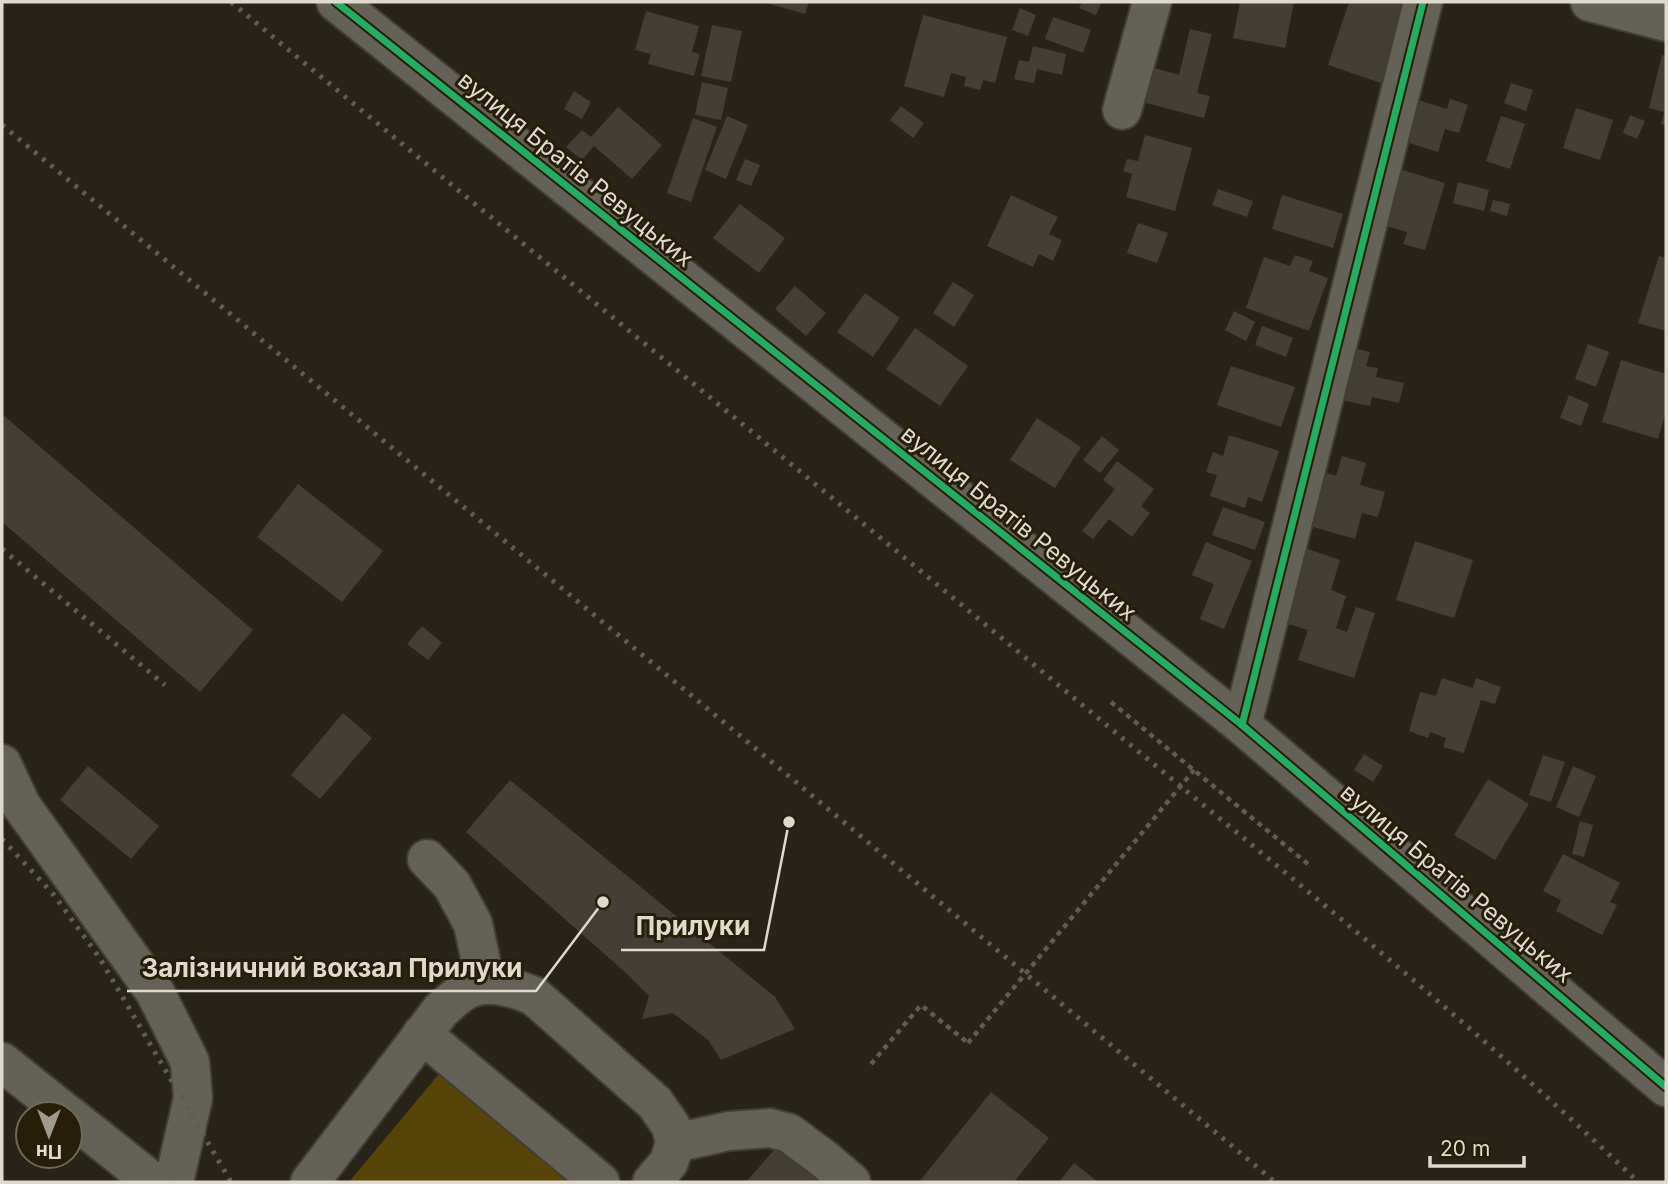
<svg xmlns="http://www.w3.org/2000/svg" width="1668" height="1184" viewBox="0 0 1668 1184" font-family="Inter,sans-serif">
<rect width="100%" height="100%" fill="#292419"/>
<!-- green -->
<polygon fill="#574409" points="443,1069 578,1182 349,1182"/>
<!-- building -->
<g fill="#433f36">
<polygon points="763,2 809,2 805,14"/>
<polygon points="1082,2 1102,2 1096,15 1079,8"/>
<polygon points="1240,2 1294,2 1285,48 1233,38"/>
<polygon points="1349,2 1396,2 1406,5 1381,83 1328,65"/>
<polygon points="1020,8 1036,15 1028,36 1012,30"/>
<polygon points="646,11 699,26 692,52 700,54 694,76 648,64 651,54 635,50"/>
<polygon points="923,15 1007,37 995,83 983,80 980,90 964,86 966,77 951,73 944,97 904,86"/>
<polygon points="1053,17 1091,30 1083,53 1045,39"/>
<polygon points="712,25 742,31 731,82 701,76"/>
<polygon points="1190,29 1212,34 1197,93 1210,96 1204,118 1138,101 1147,66 1179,75"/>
<polygon points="1033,46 1066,54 1062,75 1037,69 1034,83 1014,79 1019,60 1029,62"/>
<polygon points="1662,55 1666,56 1666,126 1661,124 1664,112 1649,108"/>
<polygon points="702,82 728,88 721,120 695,115"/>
<polygon points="1511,83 1533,90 1526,111 1504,103"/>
<polygon points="574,91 591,102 582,119 564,109"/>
<polygon points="1406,96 1447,109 1450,99 1468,105 1459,133 1445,129 1438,152 1393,138"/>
<polygon points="901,106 924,123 913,138 890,120"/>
<polygon points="618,107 662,145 632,179 594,146 582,160 566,147 582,130 591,137"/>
<polygon points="1576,108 1613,120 1600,160 1563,148"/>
<polygon points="1630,115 1645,121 1637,139 1623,133"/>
<polygon points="727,116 748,125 726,179 705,170"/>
<polygon points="1501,116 1525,124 1510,169 1486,161"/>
<polygon points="693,118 717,127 691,202 667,193"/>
<polygon points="1145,135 1192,148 1175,211 1126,197 1132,174 1123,171 1127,159 1138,161"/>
<polygon points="745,159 760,165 751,186 736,180"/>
<polygon points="1396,168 1445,183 1425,250 1403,244 1407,232 1380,224"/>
<polygon points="1458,182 1489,190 1484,211 1453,203"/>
<polygon points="1218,189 1253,201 1247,217 1212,205"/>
<polygon points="1011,195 1058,217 1049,234 1062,240 1053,261 1039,254 1033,267 987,246"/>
<polygon points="1282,195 1343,214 1333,248 1272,229"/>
<polygon points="1493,200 1510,204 1507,216 1490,211"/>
<polygon points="740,204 785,238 759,273 713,238"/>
<polygon points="1138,223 1168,233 1157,263 1127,253"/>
<polygon points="1295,255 1313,261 1309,271 1328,278 1309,331 1246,308 1264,257 1290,266"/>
<polygon points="1659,256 1666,258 1666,331 1638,323"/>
<polygon points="953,282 974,295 954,327 933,313"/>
<polygon points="795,286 826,313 806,336 775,309"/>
<polygon points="865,293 900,318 873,357 837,332"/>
<polygon points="1234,311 1255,322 1246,341 1225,330"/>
<polygon points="1262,326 1293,338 1286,357 1255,345"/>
<polygon points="915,328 968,366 940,406 886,369"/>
<polygon points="1588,344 1609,352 1596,387 1575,379"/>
<polygon points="1350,347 1370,352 1366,366 1378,368 1376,377 1404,383 1399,403 1372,397 1370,406 1337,399"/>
<polygon points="1621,360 1666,374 1666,411 1658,439 1602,422"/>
<polygon points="1231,366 1295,387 1281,427 1217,405"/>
<polygon points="1569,395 1589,404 1581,426 1560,418"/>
<polygon points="2,414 253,630 200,692 2,522"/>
<polygon points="1037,418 1081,447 1055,488 1010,460"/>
<polygon points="1229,435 1279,451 1262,502 1248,497 1245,508 1210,496 1217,475 1206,472 1213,452 1223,456"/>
<polygon points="1102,436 1119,450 1100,473 1083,460"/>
<polygon points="1342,456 1366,463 1360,485 1385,492 1378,517 1362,513 1355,539 1306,525 1321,471 1336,476"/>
<polygon points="1117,461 1154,489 1141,506 1150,513 1132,537 1109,519 1093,539 1082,531 1115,489 1103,480"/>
<polygon points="298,484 383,551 342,602 257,537"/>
<polygon points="1223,507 1265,522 1255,550 1212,535"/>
<polygon points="1415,541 1473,560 1454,618 1396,600"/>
<polygon points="1206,542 1252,561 1224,629 1200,619 1214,584 1192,575"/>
<polygon points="1302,547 1340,560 1331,590 1346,596 1336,628 1347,632 1356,607 1375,613 1354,678 1298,660 1308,630 1278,621"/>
<polygon points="422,626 442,643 428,660 407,644"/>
<polygon points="1442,678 1473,688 1476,678 1501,687 1495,704 1481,700 1464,753 1443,747 1446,738 1430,732 1428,738 1409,731 1420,692 1436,696"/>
<polygon points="343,713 372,738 320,799 291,775"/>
<polygon points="1364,754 1383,766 1373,782 1354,770"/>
<polygon points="1543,755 1565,762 1551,802 1529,795"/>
<polygon points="88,766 159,826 131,859 60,800"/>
<polygon points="1573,766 1596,776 1579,817 1556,807"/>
<polygon points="1488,779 1529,804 1495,860 1454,835"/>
<polygon points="510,780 775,997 795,1029 721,1060 708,1040 673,1013 642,1019 649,996 626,973 466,832"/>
<polygon points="1580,821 1593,825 1584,857 1572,854"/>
<polygon points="1563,854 1620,883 1610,902 1617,905 1602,935 1556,911 1561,900 1543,891"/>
<polygon points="991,1092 1049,1138 1014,1182 919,1182"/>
<polygon points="782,1141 830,1182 746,1182"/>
<polygon points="1074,1163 1098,1182 1059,1182"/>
</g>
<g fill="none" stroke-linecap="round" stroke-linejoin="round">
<defs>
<g id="minor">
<polyline points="336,2 1242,725 1666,1087"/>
<polyline points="1590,2 1666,22"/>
<polyline points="1122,110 1152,2"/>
<polyline points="1242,725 1423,2"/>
<polyline points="2,764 21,805 155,992 190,1062 193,1098 174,1182"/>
<polyline points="427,859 452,885 473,924 486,985"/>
<polyline points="422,1034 600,1182"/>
<polyline points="2,1062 67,1114"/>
<polyline points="70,1116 153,1182"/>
<polyline points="675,1143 729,1131 770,1128 789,1133 824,1159 851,1182"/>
<path d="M 310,1182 L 441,1010 C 448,1004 455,997 463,992 C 485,978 512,987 534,996 L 655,1103 L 671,1126 L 675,1143 L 669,1162 L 652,1182"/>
</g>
</defs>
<!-- minor casing -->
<use href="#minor" stroke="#423e36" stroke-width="42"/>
<!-- path -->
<g stroke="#605c54" stroke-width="4.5" stroke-dasharray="5 5" stroke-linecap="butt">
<polyline points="1111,702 1308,864"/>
<polyline points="871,1064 921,1005 968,1043"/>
</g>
<!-- minor -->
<use href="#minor" stroke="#646159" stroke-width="38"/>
<!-- rail -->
<g stroke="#605d54" stroke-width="5" stroke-dasharray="3.5 7" stroke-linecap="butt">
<path d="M 231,2 C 517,240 806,475 1092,713 C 1276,866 1465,1016 1638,1182"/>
<polyline points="2,125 773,763 1275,1182"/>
<polyline points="2,549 165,685"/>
<polyline points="2,839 54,895 99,957 231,1182"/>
</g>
<!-- path-bridge -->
<polyline stroke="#605c54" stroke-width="4.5" stroke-dasharray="5 5" stroke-linecap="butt" points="968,1043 1194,770"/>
<defs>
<g id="cycleway">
<polyline points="336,2 1242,725 1666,1087"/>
<polyline points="1242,725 1423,2"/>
</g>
</defs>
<!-- cycleway casing -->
<use href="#cycleway" stroke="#261e08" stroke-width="11"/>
<!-- cycleway -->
<use href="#cycleway" stroke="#26ab63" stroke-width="7"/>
</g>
<g text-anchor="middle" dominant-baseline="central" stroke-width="6" stroke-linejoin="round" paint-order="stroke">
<!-- street labels -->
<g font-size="24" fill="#dfdacd" stroke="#261e08">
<text transform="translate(576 169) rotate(39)">вулиця Братів Ревуцьких</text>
<text transform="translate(1019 523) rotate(39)">вулиця Братів Ревуцьких</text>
<text transform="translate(1457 883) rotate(40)">вулиця Братів Ревуцьких</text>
</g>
</g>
<!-- callouts -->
<path fill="none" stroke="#dfdacd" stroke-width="2.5" d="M789 822L764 950H621M603 902L536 991H127"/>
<g fill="#dfdacd" stroke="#261e08" stroke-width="2.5">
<circle cx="789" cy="822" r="7"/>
<circle cx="603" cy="902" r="7"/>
</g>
<g font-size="26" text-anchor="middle" font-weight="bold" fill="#dfdacd" stroke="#261e08" stroke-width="6" stroke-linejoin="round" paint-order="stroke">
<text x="693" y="935">Прилуки</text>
<text x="332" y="977">Залізничний вокзал Прилуки</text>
</g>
<!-- border -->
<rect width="1668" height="1184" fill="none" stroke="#dfdacd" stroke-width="7"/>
<!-- north arrow -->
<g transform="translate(49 1135) rotate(180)"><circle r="33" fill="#261e08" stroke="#706957" stroke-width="2"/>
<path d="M0-5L12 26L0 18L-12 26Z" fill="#9f9a8e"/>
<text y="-10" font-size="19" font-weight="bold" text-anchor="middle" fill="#dfdacd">Пн</text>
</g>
<!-- scale -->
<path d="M1430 1156v10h94v-10" fill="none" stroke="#dfdacd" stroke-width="3.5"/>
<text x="1440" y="1156" font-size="21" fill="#dfdacd" stroke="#261e08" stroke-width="5" paint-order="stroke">20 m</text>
</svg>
